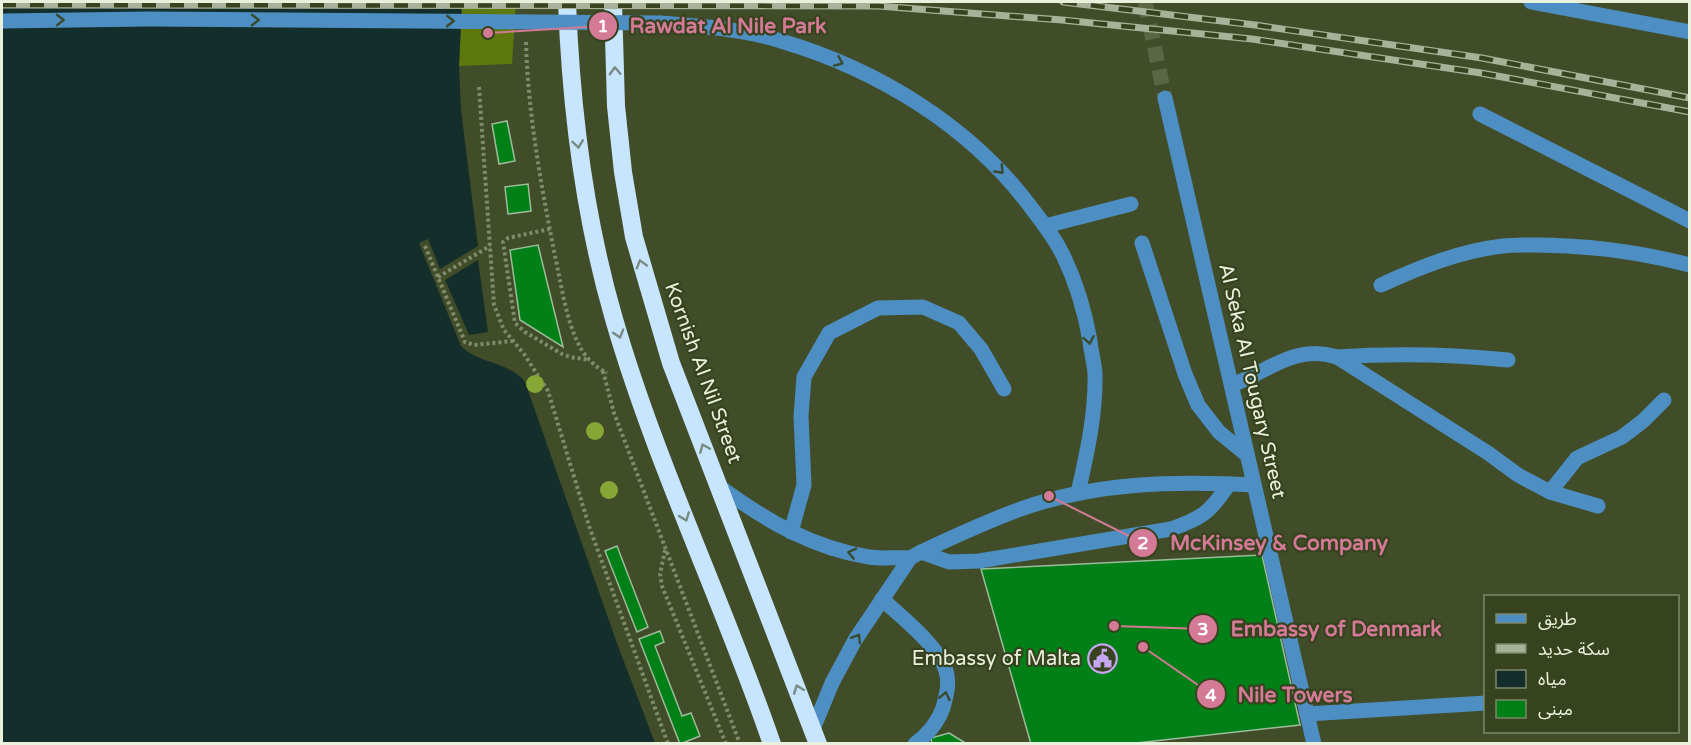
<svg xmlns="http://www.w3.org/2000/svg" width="1691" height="745" viewBox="0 0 1691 745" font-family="'Varela Round','Noto Sans Arabic',sans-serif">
<rect width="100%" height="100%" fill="#414d29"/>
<!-- green -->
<polygon fill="#5d780d" points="462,2 516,2 512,64 459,66"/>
<!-- water -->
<g fill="#142f2b">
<path d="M 2,2 L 462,2 L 459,66 L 461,110 L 478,246 L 440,269 L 428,239 L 419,243 L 461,346 C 478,364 509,361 525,382 L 618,646 L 655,743 L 2,743 Z"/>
<polygon points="478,260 488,332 469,335 445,280"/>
</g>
<!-- building -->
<g fill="#008017" stroke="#9cbc9b" stroke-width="1.5">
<polygon points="507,121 515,161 499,164 492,124"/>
<polygon points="528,184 531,211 508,214 505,187"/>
<polygon points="538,245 563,347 520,320 510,250"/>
<polygon points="617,546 648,627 637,632 605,551"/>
<polygon points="1262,555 1300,725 1127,744 1031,744 981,569"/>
<polygon points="660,631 664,642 655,646 682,716 691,713 700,736 680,744 639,639"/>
<polygon points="949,733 967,744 932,744 931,738"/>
</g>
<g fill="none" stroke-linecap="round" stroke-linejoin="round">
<!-- minor-tunnel -->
<polyline stroke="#5a6644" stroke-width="15" stroke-dasharray="15 8" stroke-linecap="butt" points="1145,2 1165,98"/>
<!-- path -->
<g stroke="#808b6d" stroke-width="4" stroke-dasharray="3 3" stroke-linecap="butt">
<path d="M 526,42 C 528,114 541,185 555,256 C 561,283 566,320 579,345 C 585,357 595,367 607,373"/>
<polyline points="479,87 494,305 504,330 524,354 548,391 589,526 668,744"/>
<polyline points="550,229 508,238 503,242 515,323 525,332 562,354 570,357 590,360"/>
<polyline points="425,246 465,342 474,345 512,341"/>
<polyline points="438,277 490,246"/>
<polyline points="603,371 614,413 740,744"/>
<polyline points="665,550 660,574 662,586 726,744"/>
</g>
<!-- minor -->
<g stroke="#4d8fc3" stroke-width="15">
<polyline points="1531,2 1690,32"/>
<path d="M 660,23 C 701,26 742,29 781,41 C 879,70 972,127 1033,210 C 1044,224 1055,239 1063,255 C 1076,282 1085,312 1090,341 C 1091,352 1094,362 1095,373 C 1096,414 1087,453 1078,493"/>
<polyline points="1165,98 1314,744"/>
<polyline points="1480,114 1690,221"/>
<polyline points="1045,226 1131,204"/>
<polyline points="1142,243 1185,374 1198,405 1219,432 1247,455"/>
<path d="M 1381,285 C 1420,267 1460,251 1503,246 C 1513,245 1525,245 1535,245 C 1587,245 1639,252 1690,265"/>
<path d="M 1337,357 C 1398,353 1447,354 1508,360"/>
<path d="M 1232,385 C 1269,371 1295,344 1337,357 L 1488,453 L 1518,475 L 1550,492 L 1598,506"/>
<path d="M 720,487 C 765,520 812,548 869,557 C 882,559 897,557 910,558"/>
<polyline points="1550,492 1577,458 1622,437 1643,421 1664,400"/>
<polyline points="791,532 804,485 801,416 804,377 829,333 878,308 923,307 959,323 981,349 1004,389"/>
<path d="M 921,552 L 949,562 L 979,561 L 1171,529 C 1203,518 1210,512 1229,484"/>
<path d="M 882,599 C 901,617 939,646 946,671 C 950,684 946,696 943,708 C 938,722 927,735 915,744"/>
<polyline points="1307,714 1486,703"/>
<path d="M 813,729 L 832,683 L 855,640 L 910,558 L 921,552 C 953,537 985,522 1018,510 C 1094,482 1175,481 1254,485"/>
</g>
<!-- highway -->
<g stroke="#c8e5fe" stroke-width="18">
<path d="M 567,2 C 571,109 584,216 614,319 C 656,464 723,601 772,744"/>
<polyline points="613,2 616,106 623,172 634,237 671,363 818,744"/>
</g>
<defs>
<g id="rail">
<polyline points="1063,2 1255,25 1482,58 1690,98"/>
<polyline points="2,5 878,6 1062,20 1252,39 1481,73 1690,112"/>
</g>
</defs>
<!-- rail casing -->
<use href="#rail" stroke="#a8b298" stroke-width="7"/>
<!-- rail -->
<use href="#rail" stroke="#37421f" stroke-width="4.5" stroke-dasharray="14" stroke-linecap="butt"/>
<!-- minor-bridge -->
<polyline stroke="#4d8fc3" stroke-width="15" points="2,21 148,19 660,23"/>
</g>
<!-- trees -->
<g fill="#86a636">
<circle cx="535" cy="384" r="9"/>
<circle cx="595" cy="431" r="9"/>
<circle cx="609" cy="490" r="9"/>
</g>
<!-- one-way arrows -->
<defs><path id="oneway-chevron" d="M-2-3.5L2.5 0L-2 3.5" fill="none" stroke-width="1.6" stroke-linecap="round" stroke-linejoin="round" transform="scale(1.5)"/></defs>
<g stroke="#394a2f">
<use href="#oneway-chevron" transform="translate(60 20) rotate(-1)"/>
<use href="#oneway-chevron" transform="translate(255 20)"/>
<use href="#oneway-chevron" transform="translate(450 21)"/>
<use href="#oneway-chevron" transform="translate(839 62) rotate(24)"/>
<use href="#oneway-chevron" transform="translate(1000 170) rotate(46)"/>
<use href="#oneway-chevron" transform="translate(1089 340) rotate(80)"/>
<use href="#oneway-chevron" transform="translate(852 553) rotate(-167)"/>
<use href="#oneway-chevron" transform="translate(857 638) rotate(-59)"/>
<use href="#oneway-chevron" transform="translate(945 696) rotate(-78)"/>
</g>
<g stroke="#788b83">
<use href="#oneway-chevron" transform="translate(615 71) rotate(-92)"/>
<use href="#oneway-chevron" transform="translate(578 144) rotate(82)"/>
<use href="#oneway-chevron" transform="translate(641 264) rotate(-106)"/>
<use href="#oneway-chevron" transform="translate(619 334) rotate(73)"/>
<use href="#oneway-chevron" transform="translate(704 448) rotate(-113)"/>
<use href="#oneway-chevron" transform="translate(685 517) rotate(69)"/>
<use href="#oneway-chevron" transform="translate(798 689) rotate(-111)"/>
</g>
<!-- icons -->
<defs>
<symbol id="civic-ring" viewBox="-11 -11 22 22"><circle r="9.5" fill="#37421f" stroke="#c6a6f0" stroke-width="1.5"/><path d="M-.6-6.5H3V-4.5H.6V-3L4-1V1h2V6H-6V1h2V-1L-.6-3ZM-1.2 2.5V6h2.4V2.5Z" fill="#c6a6f0"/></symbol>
</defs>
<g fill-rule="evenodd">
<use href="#civic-ring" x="1086" y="642" width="33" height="33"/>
</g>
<g text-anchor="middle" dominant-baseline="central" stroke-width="4.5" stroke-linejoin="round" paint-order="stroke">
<!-- street labels -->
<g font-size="20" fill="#e9f1dd" stroke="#37421f">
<text transform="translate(703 373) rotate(70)">Kornish Al Nil Street</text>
<text transform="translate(1252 381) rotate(77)">Al Seka Al Tougary Street</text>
</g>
<!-- poi labels -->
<g font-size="20" fill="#e9f1dd" stroke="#37421f" text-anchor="end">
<text x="1081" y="659">Embassy of Malta</text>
</g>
</g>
<!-- callouts -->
<path fill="none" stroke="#d47a96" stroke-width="2" d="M488 33L603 26M1049 496L1143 543M1114 626L1203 629M1143 647L1211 694"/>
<g fill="#d47a96" stroke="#37421f" stroke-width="2">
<circle cx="488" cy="33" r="6"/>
<circle cx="1049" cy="496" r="6"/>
<circle cx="1114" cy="626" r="6"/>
<circle cx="1143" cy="647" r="6"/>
<circle cx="603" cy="26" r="15"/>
<circle cx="1143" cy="543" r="15"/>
<circle cx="1203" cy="629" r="15"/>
<circle cx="1211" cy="694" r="15"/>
</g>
<g font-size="18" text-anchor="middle" font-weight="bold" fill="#fff">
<text x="603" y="32">1</text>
<text x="1143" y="549">2</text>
<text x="1203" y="635">3</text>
<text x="1211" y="701">4</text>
</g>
<g font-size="21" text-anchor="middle" font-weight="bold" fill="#d47a96" stroke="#37421f" stroke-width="4.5" stroke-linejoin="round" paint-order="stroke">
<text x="728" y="33">Rawdat Al Nile Park</text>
<text x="1279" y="550">McKinsey &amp; Company</text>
<text x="1336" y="636">Embassy of Denmark</text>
<text x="1295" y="702">Nile Towers</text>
</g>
<!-- border -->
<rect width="1691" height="745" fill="none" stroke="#e9f1dd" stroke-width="6"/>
<!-- legend -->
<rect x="1484" y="595" width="195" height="138" fill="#37421f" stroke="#7e886b" stroke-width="1.5"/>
<rect x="1496" y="614" width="30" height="9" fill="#4d8fc3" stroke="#7e886b" stroke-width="1.5"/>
<text x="1538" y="625" font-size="18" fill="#e9f1dd">طريق</text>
<rect x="1496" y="644" width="30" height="9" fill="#a8b298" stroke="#7e886b" stroke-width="1.5"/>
<text x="1538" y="655" font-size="18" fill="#e9f1dd">سكة حديد</text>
<rect x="1496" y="670" width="30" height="18" fill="#142f2b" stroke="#7e886b" stroke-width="1.5"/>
<text x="1538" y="685" font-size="18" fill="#e9f1dd">مياه</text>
<rect x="1496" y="700" width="30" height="18" fill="#008017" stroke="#7e886b" stroke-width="1.5"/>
<text x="1538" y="715" font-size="18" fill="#e9f1dd">مبنى</text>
</svg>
